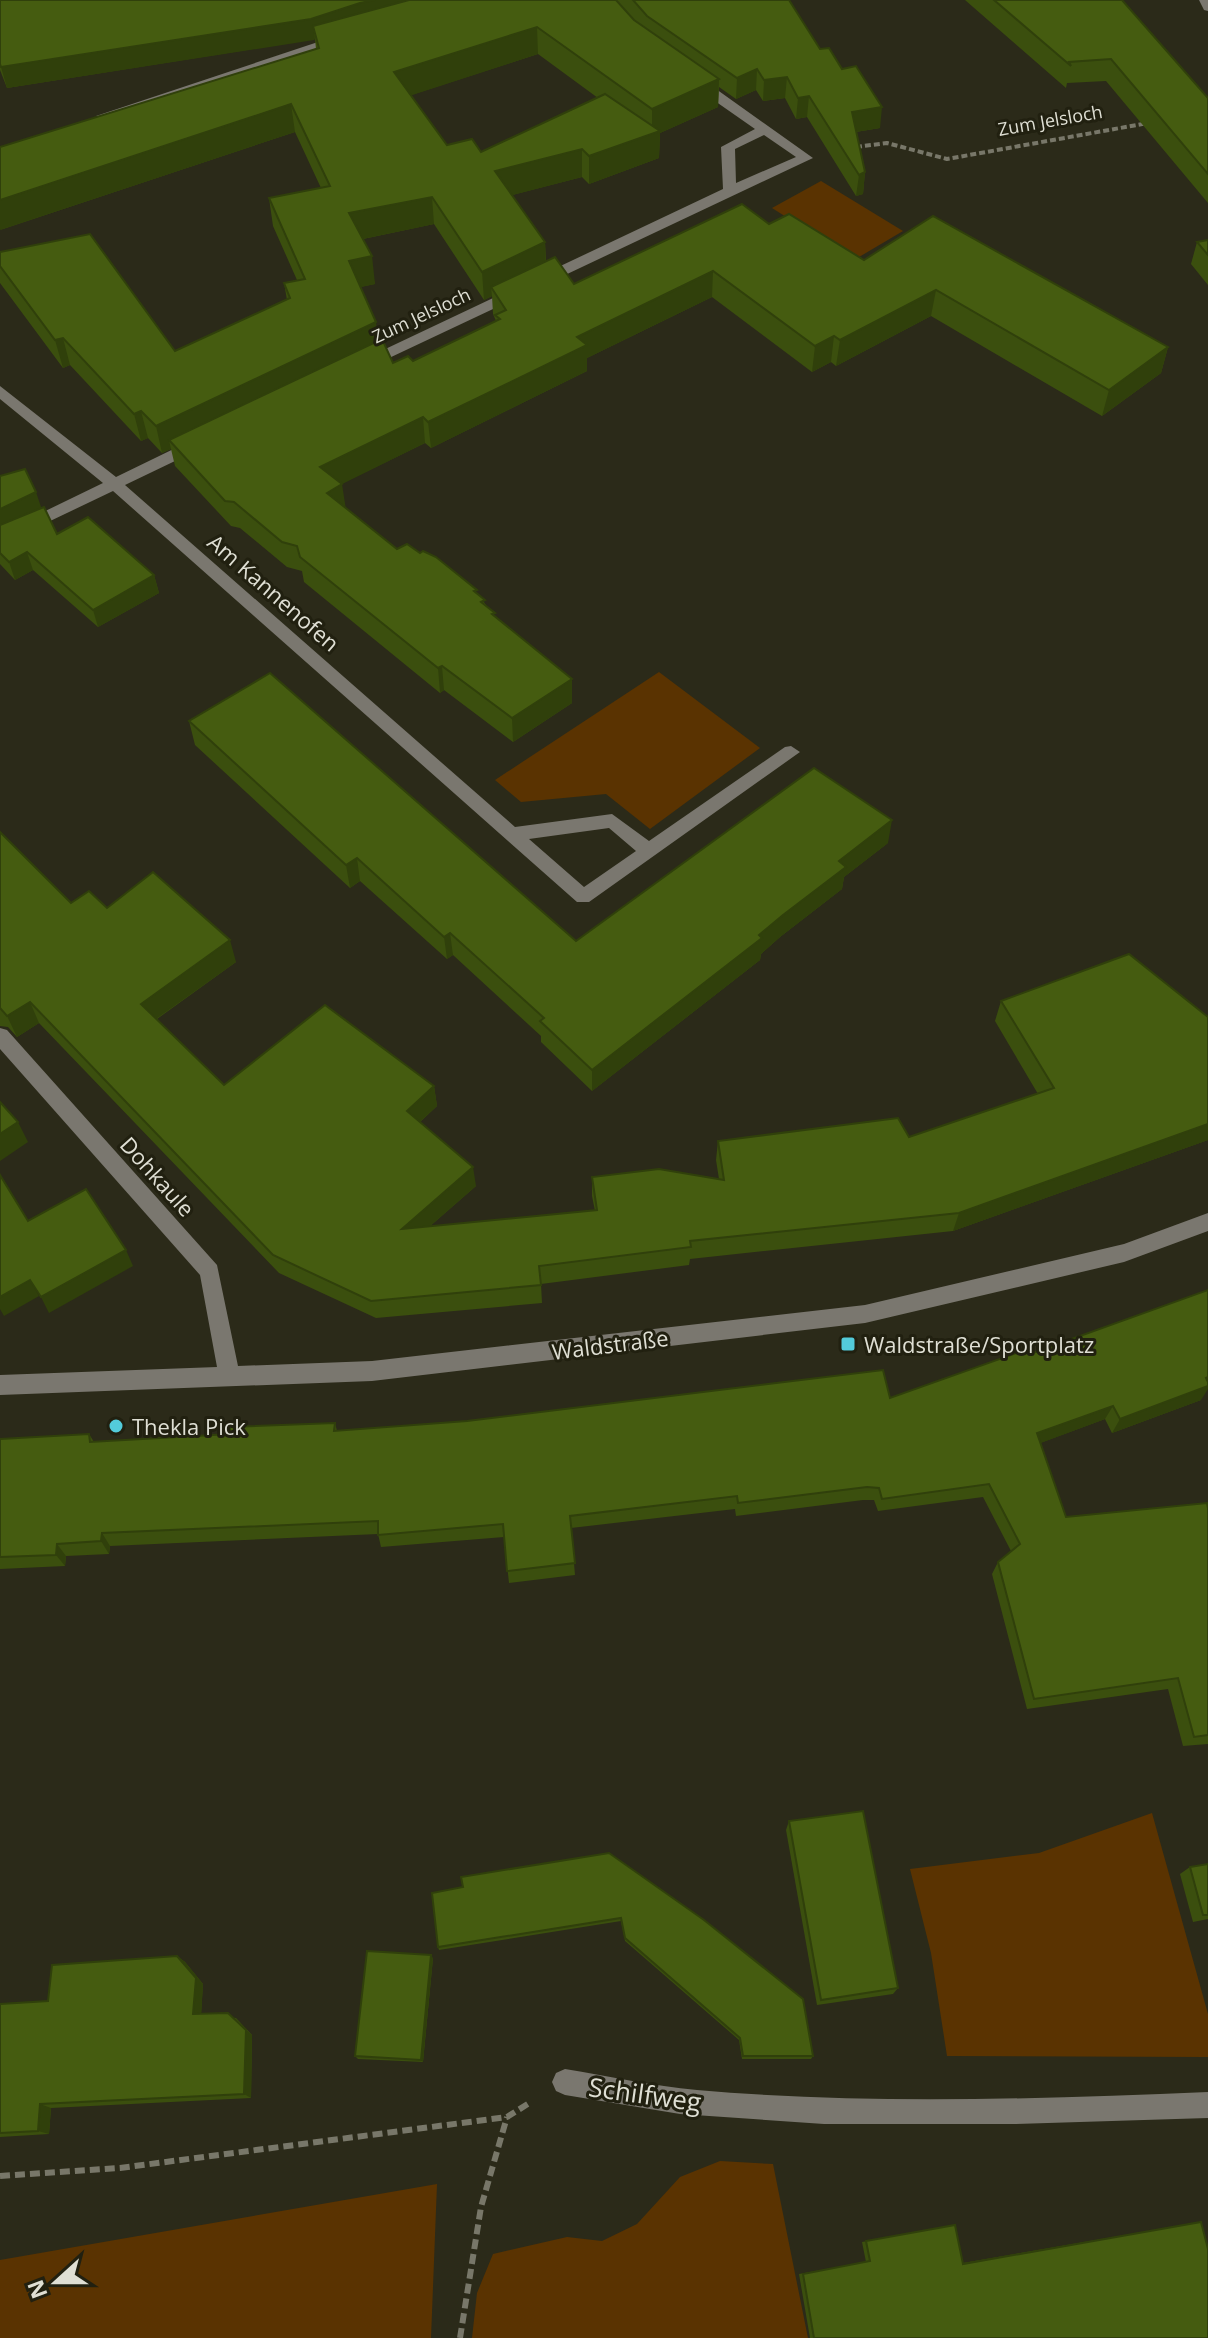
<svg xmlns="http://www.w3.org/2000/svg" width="1208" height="2338" viewBox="0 0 1208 2338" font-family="'Open Sans',sans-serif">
<rect width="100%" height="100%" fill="#2b2a19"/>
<!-- green -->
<g fill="#5a3301">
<polygon points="821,181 903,231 854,260 772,208"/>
<polygon points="659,672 760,748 650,829 606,794 521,802 495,780"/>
<polygon points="1152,1813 1208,2014 1208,2057 947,2056 931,1953 910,1869 1039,1853"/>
<polygon points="720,2161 773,2164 808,2338 472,2338 477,2293 493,2254 567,2237 602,2241 637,2224 680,2177"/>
<polygon points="437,2184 431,2338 0,2338 0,2260"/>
</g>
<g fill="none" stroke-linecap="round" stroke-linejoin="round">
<!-- path-far1 -->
<polyline stroke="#787769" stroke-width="4" stroke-dasharray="6 3" stroke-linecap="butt" points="856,147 887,143 947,159 1148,123"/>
<!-- path -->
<g stroke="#787769" stroke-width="6" stroke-dasharray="10 5" stroke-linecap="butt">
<polyline points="0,2176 120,2168 507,2117 531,2102"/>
<polyline points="460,2338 481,2207 507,2117"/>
</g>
<!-- minor -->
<g fill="#7a776f" fill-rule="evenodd">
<polygon points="1199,0 1208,0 1208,11 1204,10"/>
<polygon points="342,34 348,38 346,41 108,119 96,116"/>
<path d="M 692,79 L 702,79 L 813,158 L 370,367 L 360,367 L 360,361 L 723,189 L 721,147 L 755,129 L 692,85 ZM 764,135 L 796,157 L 736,183 L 735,149 Z"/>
<path d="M 0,386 L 116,477 L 190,441 L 200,441 L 200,449 L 125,485 L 515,827 L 612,814 L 649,841 L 785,747 L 791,746 L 800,752 L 589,902 L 577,902 L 113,491 L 0,545 L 0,533 L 103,483 L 0,399 ZM 609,828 L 636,851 L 584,887 L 529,839 Z"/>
<polygon points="0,1028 7,1030 217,1265 238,1366 372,1361 865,1305 1124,1244 1208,1213 1208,1231 1124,1262 865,1323 372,1381 0,1395 0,1375 217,1367 200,1275 0,1049"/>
<path d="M 565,2069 C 609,2076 653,2086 697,2090 C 867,2105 1038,2099 1208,2092 L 1208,2118 L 1016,2124 L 824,2124 L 680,2114 L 565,2095 L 556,2091 L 552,2082 L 556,2073 Z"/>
</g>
</g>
<!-- wall -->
<g fill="#3b4f0e" fill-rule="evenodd">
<path d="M 0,0 L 789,0 L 820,49 L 880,128 L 856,132 L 865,172 L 863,194 L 856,196 L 807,117 L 796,119 L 785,98 L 763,101 L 756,90 L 736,99 L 719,87 L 718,107 L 660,133 L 659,158 L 589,184 L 582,177 L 512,195 L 545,242 L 546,261 L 574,284 L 769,224 L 864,260 L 1168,347 L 1161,373 L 1102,416 L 931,316 L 836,366 L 831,362 L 812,372 L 712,297 L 587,358 L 587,371 L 431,448 L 425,443 L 341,484 L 345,507 L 397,549 L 477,593 L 495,617 L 572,703 L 513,742 L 444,690 L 440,693 L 304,582 L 302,571 L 287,567 L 240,528 L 231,526 L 175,466 L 171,449 L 162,453 L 148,438 L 141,441 L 70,365 L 63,368 L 0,283 L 0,252 L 175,351 L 287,300 L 284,283 L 297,280 L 273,226 L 269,198 L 321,188 L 295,132 L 0,230 L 316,49 L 315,39 L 7,88 L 0,70 ZM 538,54 L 598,98 L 481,152 L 447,145 L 411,95 ZM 434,224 L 484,300 L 492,296 L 493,314 L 496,321 L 413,361 L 393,363 L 378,341 L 360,287 L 375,284 L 363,239 Z"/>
<polygon points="965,0 1122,0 1208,98 1208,203 1106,81 1067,83 1066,88"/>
<polygon points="1208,240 1208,285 1191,264 1197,242"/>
<polygon points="0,476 41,508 57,534 154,575 159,593 98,627 33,570 15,580 0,564"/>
<polygon points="189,721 576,941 888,843 844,877 842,889 780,937 761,954 760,960 592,1091 541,1042 541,1036 453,955 447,959 360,881 350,888 195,745"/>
<polygon points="0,832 71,903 107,908 236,962 157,1019 224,1085 434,1086 437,1106 420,1122 476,1186 429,1227 595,1211 592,1196 592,1177 719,1179 716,1160 718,1141 909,1137 1038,1094 995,1021 1001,1001 1208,1017 1208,1140 953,1231 690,1259 689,1265 541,1284 542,1303 376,1318 279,1273 39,1023 17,1037 8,1027 0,1026"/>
<polygon points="1030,1354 1201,1400 1112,1433 1105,1419 1040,1443 1066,1517 1208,1508 1208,1744 1183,1746 1168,1689 1027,1709 992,1574 998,1562 1011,1551 983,1497 878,1511 874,1500 863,1500 736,1516 735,1509 571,1528 575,1575 509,1583 504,1537 381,1547 378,1534 110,1546 109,1554 66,1556 65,1566 0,1569 0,1439 89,1434 94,1442 230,1434 335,1423 337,1431 890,1398"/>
<polygon points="789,1821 898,1988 893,1994 817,2005 786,1830"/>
<polygon points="609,1853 813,2056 811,2059 742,2059 739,2040 625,1941 621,1921 439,1950 438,1947 463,1887"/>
<polygon points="1208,1864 1208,1919 1193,1922 1180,1874 1190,1867"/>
<polygon points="177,1956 185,1962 203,1984 201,2014 236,2018 252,2035 251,2098 51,2108 49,2134 0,2137 0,2004 48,2001"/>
<polygon points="433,1958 423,2062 358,2059 355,2056"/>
<polygon points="1201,2222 1208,2338 810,2338 799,2274 866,2262 862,2242 955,2225 963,2263"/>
</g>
<!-- shaded-wall -->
<g fill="#30400b">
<polygon points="375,0 466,0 313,26 315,39 314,40 7,88 1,67"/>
<polygon points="537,27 538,54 397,100 394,72"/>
<polygon points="757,69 756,90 736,99 737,78"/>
<polygon points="787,77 785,98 763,101 764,80"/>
<polygon points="719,79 718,107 660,133 659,158 589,184 589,156 652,134 652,109"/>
<polygon points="809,96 807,117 796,119 798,98"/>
<polygon points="291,104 295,132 0,230 0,200"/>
<polygon points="882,107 880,128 849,133 852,112"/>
<polygon points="582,149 582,177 497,199 495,171"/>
<polygon points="865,172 863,194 856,196 859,175"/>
<polygon points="432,197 434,224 353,241 349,213"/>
<polygon points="545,242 546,270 491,287 492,296 484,300 482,272"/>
<polygon points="372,256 375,284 352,289 349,261"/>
<polygon points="713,271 712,297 587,358 587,371 431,448 428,422 577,337"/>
<polygon points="936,290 931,316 836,366 840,340"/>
<polygon points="376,322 379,350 169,440 171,449 162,453 156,426"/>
<polygon points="834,336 831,362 812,372 815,346"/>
<polygon points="63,338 70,365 63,368 55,340"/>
<polygon points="1168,347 1161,373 1102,416 1109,390"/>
<polygon points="141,411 148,438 141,441 134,414"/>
<polygon points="423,417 425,443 324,493 320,467"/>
<polygon points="342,484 346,510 327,493"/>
<polygon points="36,492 42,510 0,530 0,509"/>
<polygon points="27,552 33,570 15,580 9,562"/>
<polygon points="154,575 159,593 98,627 93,610"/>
<polygon points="442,666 444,690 440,693 438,668"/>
<polygon points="572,679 572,703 513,742 512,718"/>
<polygon points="892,820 888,843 844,877 842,889 780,937 761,954 760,960 592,1091 592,1070 759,935 839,861"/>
<polygon points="357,858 360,881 350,888 346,865"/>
<polygon points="450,933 453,955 447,959 444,937"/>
<polygon points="230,940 236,962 149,1024 141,1004"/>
<polygon points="30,1002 39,1023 17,1037 7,1016"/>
<polygon points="434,1086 437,1106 410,1131 407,1111"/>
<polygon points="18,1122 28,1142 0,1161 0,1134"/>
<polygon points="1208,1124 1208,1140 953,1231 959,1213"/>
<polygon points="473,1167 476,1186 405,1248 402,1229"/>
<polygon points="126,1250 133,1266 49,1313 41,1297"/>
<polygon points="30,1280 39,1296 4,1316 0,1309 0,1297"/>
<polygon points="1208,1377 1208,1389 1201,1400 1112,1433 1120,1419"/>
<polygon points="1113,1406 1105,1419 1030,1447 1037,1433"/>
<polygon points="102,1533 110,1546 109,1554 101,1541"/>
<polygon points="57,1544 66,1556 65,1566 56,1555"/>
<polygon points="431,1955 433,1958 423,2062 421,2060"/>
<polygon points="177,1956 185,1962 203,1984 201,2019 193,2014"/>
<polygon points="228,2013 252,2035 251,2098 244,2094"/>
<polygon points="40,2104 51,2108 49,2134 38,2131"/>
</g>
<!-- building -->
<g fill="#455c10" stroke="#30400b" stroke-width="2">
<polygon points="0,0 375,0 360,3 311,19 1,67 0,64"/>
<polygon points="409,0 616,0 634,20 719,79 652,109 537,27 394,72 447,145 472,139 481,152 605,94 660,131 589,156 582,149 495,171 545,242 482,272 432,197 349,213 372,256 349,261 376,322 156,426 141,411 134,414 63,338 55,340 0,266 0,252 90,234 175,351 290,298 284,283 305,279 269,198 330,186 291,104 0,200 0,147 319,48 313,26"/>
<polygon points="633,0 789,0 820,49 829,48 842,69 856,66 882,107 852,112 865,172 859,175 809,96 798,98 787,77 764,80 757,69 737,78 647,16"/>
<polygon points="994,0 1122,0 1208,98 1208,174 1111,59 1069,62 1071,66"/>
<polygon points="742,204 769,224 789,214 864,260 933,216 1168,347 1109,390 936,290 840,340 834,336 815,346 713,271 577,337 587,345 428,422 423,417 320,467 342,484 327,493 397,549 407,544 420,553 423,551 436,557 477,590 474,591 485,600 481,602 495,613 492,614 572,679 512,718 442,666 438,668 300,557 297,546 282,542 234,502 225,501 169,440 382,339 393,363 408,356 413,361 500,319 495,315 506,310 491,287 555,257 574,284"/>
<polygon points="1208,240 1208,255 1197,242"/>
<polygon points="25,469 36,492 0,509 0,476"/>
<polygon points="44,507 57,534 88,517 154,575 93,610 27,552 9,562 0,553 0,525"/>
<polygon points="270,673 576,941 814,768 892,820 839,861 846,867 783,915 759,935 762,938 592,1070 540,1021 544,1018 450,933 444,937 357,858 346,865 189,721"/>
<polygon points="0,832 71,903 89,891 107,908 153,872 230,940 141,1004 224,1085 325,1005 434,1086 407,1111 473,1167 402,1229 597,1210 592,1177 659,1169 724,1180 718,1141 898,1118 909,1137 1054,1088 1001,1001 1129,954 1208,1017 1208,1124 959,1213 690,1241 691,1247 539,1266 541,1285 371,1301 273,1255 30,1002 7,1016 0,1008"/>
<polygon points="0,1102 18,1122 0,1134"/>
<polygon points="0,1175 28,1221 86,1189 126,1250 41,1297 30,1280 0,1297"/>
<polygon points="1208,1290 1208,1377 1206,1378 1208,1382 1208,1386 1120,1419 1113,1406 1037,1433 1066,1517 1207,1503 1208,1508 1208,1735 1194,1737 1178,1678 1034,1699 998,1562 1020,1544 989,1484 882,1499 879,1488 867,1487 738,1503 737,1496 570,1516 575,1563 507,1571 503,1524 378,1535 378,1521 102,1533 101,1541 57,1544 56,1555 0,1557 0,1439 89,1434 90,1442 230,1434 230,1427 335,1423 334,1431 467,1421 883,1370 890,1398 1028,1349 1030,1354"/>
<polygon points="863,1811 898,1988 821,2000 789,1821"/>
<polygon points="609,1853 704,1920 803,1999 813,2056 743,2056 740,2038 625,1938 621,1918 438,1947 432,1893 463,1887 461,1877"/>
<polygon points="1208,1864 1208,1915 1203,1915 1190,1867"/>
<polygon points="367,1951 431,1955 421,2060 355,2056"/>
<polygon points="177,1956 196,1978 193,2014 228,2013 246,2030 244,2094 40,2104 38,2131 0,2133 0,2004 48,2001 52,1965"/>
<polygon points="1201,2222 1208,2249 1208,2338 814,2338 803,2274 870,2261 866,2241 955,2225 963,2264"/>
</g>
<!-- markers -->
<g fill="#53cbda" stroke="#212010" stroke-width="3">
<rect x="840" y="1336" width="16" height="16" rx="4"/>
<circle cx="116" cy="1426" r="8"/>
</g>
<g text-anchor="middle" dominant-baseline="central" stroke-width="6" stroke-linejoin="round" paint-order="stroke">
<!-- far-street labels -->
<g font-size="18" fill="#dfdfd4" stroke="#212010">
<text transform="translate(1050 120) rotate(-10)">Zum Jelsloch</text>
<text transform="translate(421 315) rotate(-25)">Zum Jelsloch</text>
</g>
<!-- street labels -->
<g font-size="22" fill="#dfdfd4" stroke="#212010">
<text transform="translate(274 592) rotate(41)">Am Kannenofen</text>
<text transform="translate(158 1176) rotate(48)">Dohkaule</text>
<text transform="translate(610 1344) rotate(-7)">Waldstraße</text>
</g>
<!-- poi labels -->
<g font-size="22" fill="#dfdfd4" stroke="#212010" text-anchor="start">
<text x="864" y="1344">Waldstraße/Sportplatz</text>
<text x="132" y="1426">Thekla Pick</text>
</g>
<!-- near-street labels -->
<g font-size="26" fill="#dfdfd4" stroke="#212010">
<text transform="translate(645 2094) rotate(8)">Schilfweg</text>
</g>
</g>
<!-- north arrow -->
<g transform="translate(56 2282) rotate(249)" stroke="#212010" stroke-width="6" paint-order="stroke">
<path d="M0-6L14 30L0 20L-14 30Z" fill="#dfdfd4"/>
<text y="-12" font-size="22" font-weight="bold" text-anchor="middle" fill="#dfdfd4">N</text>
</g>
</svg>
